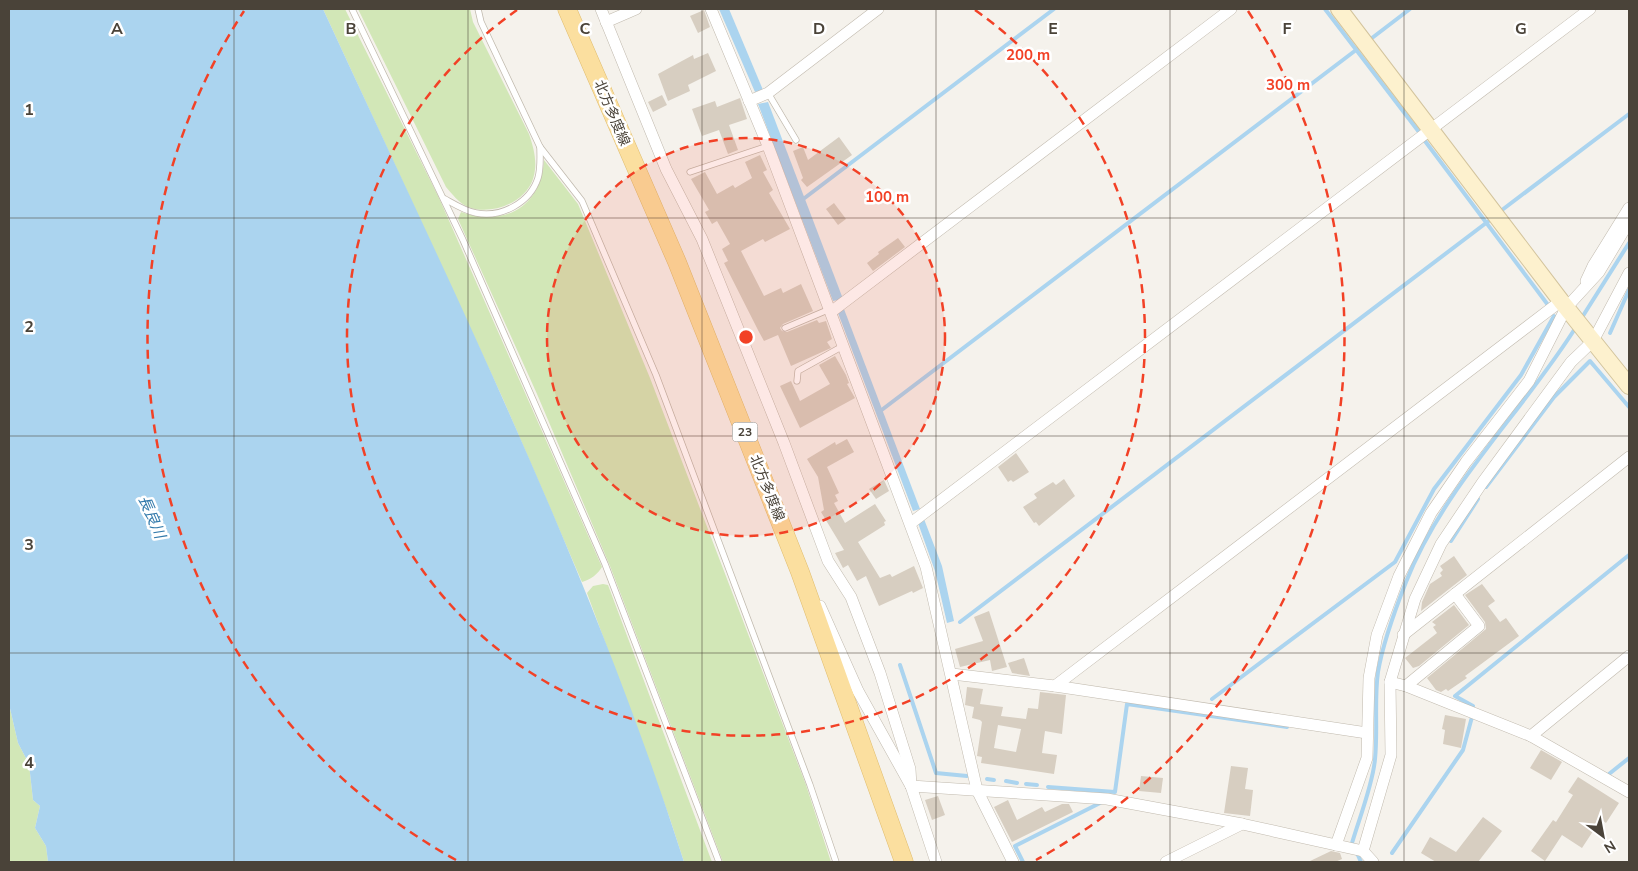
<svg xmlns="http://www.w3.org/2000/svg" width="1638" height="871" viewBox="0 0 1638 871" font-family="'Nunito Sans','Noto Sans JP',sans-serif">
<rect width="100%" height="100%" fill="#f5f2ec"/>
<!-- green -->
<g fill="#d2e7b7">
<path d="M 323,9 L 345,9 L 439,198 L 602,567 C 598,574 590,580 582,582 L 503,399 Z"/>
<path d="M 358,9 L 470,9 L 473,22 L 529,134 C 534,149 538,163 533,179 C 525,203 491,216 468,207 C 459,203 452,194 446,187 Z"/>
<path d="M 544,160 L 578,204 L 650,378 L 806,785 L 831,862 L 723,862 L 610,566 L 537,394 L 458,219 L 461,212 C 505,227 541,207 544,160 Z"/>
<polygon points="603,584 608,585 712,862 684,862 670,819 587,593 593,586"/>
<polygon points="9,704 18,743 29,764 33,800 40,806 35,828 46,846 48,862 9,862"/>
</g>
<!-- water -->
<g fill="#abd4ef">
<path d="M 9,9 L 323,9 C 452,289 590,567 684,862 L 48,862 L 46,846 L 35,828 L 40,806 L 33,800 L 29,764 L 18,743 L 9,704 Z"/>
<polygon points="719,9 729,9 763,90 755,92"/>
<polygon points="768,102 843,299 833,301 758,104"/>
<polygon points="844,309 920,509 913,511 838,313"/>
<polygon points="924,519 942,566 954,621 947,623 935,571 918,523"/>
</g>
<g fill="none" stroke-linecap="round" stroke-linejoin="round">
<!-- stream -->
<g stroke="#abd4ef" stroke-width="4">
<polyline points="1325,9 1419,132"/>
<polyline points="1372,38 1410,9"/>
<polyline points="1425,141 1548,305"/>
<polyline points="802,200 1054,9"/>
<polyline points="1502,210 1629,114"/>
<polyline points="1581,319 1629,243"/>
<polyline points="1610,333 1629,290"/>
<polyline points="879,412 1360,47"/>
<polyline points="1486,487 1554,397 1590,361 1629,407"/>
<polyline points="1451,541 1478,499"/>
<polyline points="960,622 1490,220"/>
<polyline points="900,665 936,773 967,776"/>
<polyline points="1212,699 1395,562 1434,489 1521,375 1554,316"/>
<polyline points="1473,706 1455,696 1629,555"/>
<polyline points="1609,774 1629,758"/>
<polyline points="987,779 994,780"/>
<polyline points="1006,781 1017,783"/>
<polyline points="1026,784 1037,785"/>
<polyline points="1048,787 1115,792 1127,704 1287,727"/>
<path d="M 1354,847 L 1352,843 C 1359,819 1373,784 1375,759 C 1378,731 1374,700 1378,672 C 1383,642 1395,610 1406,582 C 1444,486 1522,413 1576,327"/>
<polyline points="1357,853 1361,862"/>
<polyline points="1392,853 1463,750 1472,717"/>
<polyline points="1023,862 1015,846 1102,802"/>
</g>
</g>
<!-- building -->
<g fill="#d7cec1" fill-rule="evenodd">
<polygon points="704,10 710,27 698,33 690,16"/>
<polygon points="708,53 716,71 688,85 690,91 668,101 658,74 693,55 694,59"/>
<polygon points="662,95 667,105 653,112 648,102"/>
<polygon points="740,98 747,119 729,125 738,150 728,154 719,130 702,136 692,109 715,101 717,107"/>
<polygon points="839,137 852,155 807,187 801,180 803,178 793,151 803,147 808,160"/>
<polygon points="760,155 767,170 763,172 773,190 769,193 790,229 765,242 763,239 741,251 764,296 781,288 783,293 801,284 813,311 783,324 780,328 782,331 787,332 817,320 819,323 826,321 832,339 827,342 831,348 791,366 778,335 764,341 759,332 724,263 728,261 722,249 730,244 717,221 712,224 705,212 709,210 691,179 705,172 717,194 733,185 735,188 752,178 745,162"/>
<polygon points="834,203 846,219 838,225 826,209"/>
<polygon points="898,238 905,247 873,271 867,263 879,254 878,252"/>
<polygon points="835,356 846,375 849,383 847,384 855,398 800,428 780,386 791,381 800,401 830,384 819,365"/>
<polygon points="847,439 854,452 827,467 839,493 835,495 838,501 834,503 845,523 875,504 886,521 884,522 885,525 858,542 880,578 890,574 892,577 914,566 923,588 913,593 912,591 879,606 866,576 857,581 848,565 843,568 835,553 844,550 821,512 824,510 818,477 807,459 835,442 836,445"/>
<polygon points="1016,453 1029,472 1013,482 1011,480 1008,482 998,467"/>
<polygon points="1064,479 1075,496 1039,526 1036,522 1034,523 1023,507 1037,498 1034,494 1053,482 1056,485"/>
<polygon points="884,480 889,491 876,499 869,489"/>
<polygon points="1454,556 1467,575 1421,611 1422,602 1430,584 1442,576 1440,573 1443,570 1440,566"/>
<polygon points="1482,584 1495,601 1488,606 1500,622 1506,618 1519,636 1465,676 1467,678 1448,691 1446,689 1441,692 1436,690 1427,678 1486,629 1485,622 1465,595"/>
<polygon points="1454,605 1469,625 1419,666 1413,668 1405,658 1437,633 1433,627 1436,625 1432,622"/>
<polygon points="989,611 1007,667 992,671 990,660 960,667 955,649 983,641 974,617"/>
<polygon points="1024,658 1030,676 1012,673 1008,663"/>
<path d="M 967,687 L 983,689 L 980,704 L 1003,707 L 1001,716 L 1026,719 L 1028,708 L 1038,709 L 1040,692 L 1066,695 L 1062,734 L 1045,731 L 1042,753 L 1057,755 L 1054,774 L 981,763 L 982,757 L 977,756 L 982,722 L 980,720 L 972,718 L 974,707 L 965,705 ZM 998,725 L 1021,729 L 1016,752 L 994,748 Z"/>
<polygon points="1445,715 1466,719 1461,748 1443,744 1445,730 1442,729"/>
<polygon points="1541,750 1562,762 1551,780 1530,768"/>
<polygon points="1231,766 1248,768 1245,789 1253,790 1250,816 1224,813"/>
<polygon points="1141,776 1163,778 1161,793 1139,791"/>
<polygon points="1578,777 1619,803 1606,823 1601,819 1582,848 1562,835 1545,861 1531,851 1553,820 1556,822 1573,795 1568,792"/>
<polygon points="938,796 945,815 932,820 925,800"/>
<polygon points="1008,800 1017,820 1042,807 1045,812 1062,804 1069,804 1073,812 1012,842 994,807"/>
<polygon points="1483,817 1502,831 1478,862 1436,862 1421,853 1430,837 1456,852"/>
<polygon points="1331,851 1340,853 1342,859 1335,862 1308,862"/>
</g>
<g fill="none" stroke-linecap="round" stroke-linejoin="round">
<defs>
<g id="lane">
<polyline points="352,9 463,240 605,564 719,862"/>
<polyline points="478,9 481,22 540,147 582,201 656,375 810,785 836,862"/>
<polyline points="768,93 796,140"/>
<polyline points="690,172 768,146"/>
<path d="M 445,199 C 454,204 465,211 476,213 C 501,218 530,203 538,178 C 541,168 540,157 540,147"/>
<polyline points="785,328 830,309"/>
<polyline points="797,381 798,371 843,346"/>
</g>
<g id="street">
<polyline points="601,9 666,169 702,239 784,443 828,561 851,597 880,673 910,769 911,786"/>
<polyline points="711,9 768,146 926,567 977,790 1013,862"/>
<polyline points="606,22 636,9"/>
<polyline points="749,101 768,93 878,9"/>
<polyline points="1586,281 1593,266 1629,208"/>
<polyline points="831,312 1231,9"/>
<polyline points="911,523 1590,9"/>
<polyline points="820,606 858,691 911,786 936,862"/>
<polyline points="1403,635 1629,457"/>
<polyline points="952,674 1055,686 1367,733"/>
<polyline points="1390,682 1406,686 1531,736 1629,792"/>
<polyline points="1055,686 1561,301"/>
<polyline points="1406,686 1479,626 1455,594"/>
<polyline points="1531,736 1629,656"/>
<polyline points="911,786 1107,799 1242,824 1363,851 1373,862"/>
<polyline points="1336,845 1367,758 1369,678 1377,635 1399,576 1431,513 1466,462 1529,381 1566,308 1599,272 1629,222"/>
<polyline points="1363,851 1391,755 1390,682 1415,599 1441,544 1482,483 1571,362 1593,341 1629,273"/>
<polyline points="1166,862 1242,824"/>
</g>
<polyline id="secondary" points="1339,9 1561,301 1629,386"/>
<polyline id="primary" points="567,9 677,262 800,572 904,862"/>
</defs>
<!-- lane casing -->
<use href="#lane" stroke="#c1baae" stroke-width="7"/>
<!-- street casing -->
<use href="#street" stroke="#c1baae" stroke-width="12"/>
<!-- secondary casing -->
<use href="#secondary" stroke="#d3c49d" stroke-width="18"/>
<!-- primary casing -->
<use href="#primary" stroke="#e0bd6f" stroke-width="19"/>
<!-- lane -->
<use href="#lane" stroke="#fff" stroke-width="5.5"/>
<!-- street -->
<use href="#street" stroke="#fff" stroke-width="11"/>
<!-- secondary -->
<use href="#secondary" stroke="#fdf1ce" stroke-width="16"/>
<!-- primary -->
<use href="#primary" stroke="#fbdf9f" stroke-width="18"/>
</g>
<!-- grid -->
<path fill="none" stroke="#4a4339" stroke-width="1" stroke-opacity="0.55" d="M 234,9 L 234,862M 468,9 L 468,862M 702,9 L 702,862M 936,9 L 936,862M 1170,9 L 1170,862M 1404,9 L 1404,862M 9,218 L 1629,218M 9,436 L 1629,436M 9,653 L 1629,653"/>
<!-- distance rings -->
<circle cx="746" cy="337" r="199" fill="#f24126" fill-opacity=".12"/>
<g fill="none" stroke="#f24126" stroke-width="2.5" stroke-dasharray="9 6">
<circle cx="746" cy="337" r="199"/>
<path d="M975 10A399 399 0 1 1 517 10"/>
<path d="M456 860A598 598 0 0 1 244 11M1248 11A598 598 0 0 1 1036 860"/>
</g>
<g text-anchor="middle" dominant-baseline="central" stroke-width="5" stroke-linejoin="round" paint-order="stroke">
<!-- shield labels -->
<rect fill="#fff" stroke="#807b74" stroke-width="1" x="732.5" y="422.5" width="25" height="19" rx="4"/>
<g font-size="12" font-weight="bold" fill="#4a4339">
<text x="745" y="432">23</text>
</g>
<!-- street labels -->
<g font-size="14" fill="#4a4339" stroke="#fff">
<text transform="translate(612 113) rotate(67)">北方多度線</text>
<text transform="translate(767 488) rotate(68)">北方多度線</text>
</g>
<!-- water labels -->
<g font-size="15" font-style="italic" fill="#337aab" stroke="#fff">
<text transform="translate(152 517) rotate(67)">長良川</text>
</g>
</g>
<g font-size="16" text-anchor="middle" font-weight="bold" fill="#4a4339" stroke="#fff" stroke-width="5" stroke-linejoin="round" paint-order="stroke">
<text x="117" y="34">A</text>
<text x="351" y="34">B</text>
<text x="585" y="34">C</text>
<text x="819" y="34">D</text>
<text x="1053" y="34">E</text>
<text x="1287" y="34">F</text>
<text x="1521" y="34">G</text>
<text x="29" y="115">1</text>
<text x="29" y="332">2</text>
<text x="29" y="550">3</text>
<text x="29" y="768">4</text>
</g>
<circle cx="746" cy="337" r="8" fill="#f24126" stroke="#fff" stroke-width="2.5"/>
<g font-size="15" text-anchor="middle" font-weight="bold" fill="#f24126" stroke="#fff" stroke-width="5" stroke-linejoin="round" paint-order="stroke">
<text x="1028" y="60">200 m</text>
<text x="1288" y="90">300 m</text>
<text x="887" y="202">100 m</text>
</g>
<!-- border -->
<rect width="1638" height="871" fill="none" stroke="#4a4339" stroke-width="20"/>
<!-- north arrow -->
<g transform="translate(1603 836) rotate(148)" stroke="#ffffff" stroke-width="4" paint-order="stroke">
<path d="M0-4L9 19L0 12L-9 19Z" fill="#4a4339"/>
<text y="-8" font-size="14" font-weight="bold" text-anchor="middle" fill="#4a4339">N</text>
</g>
</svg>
